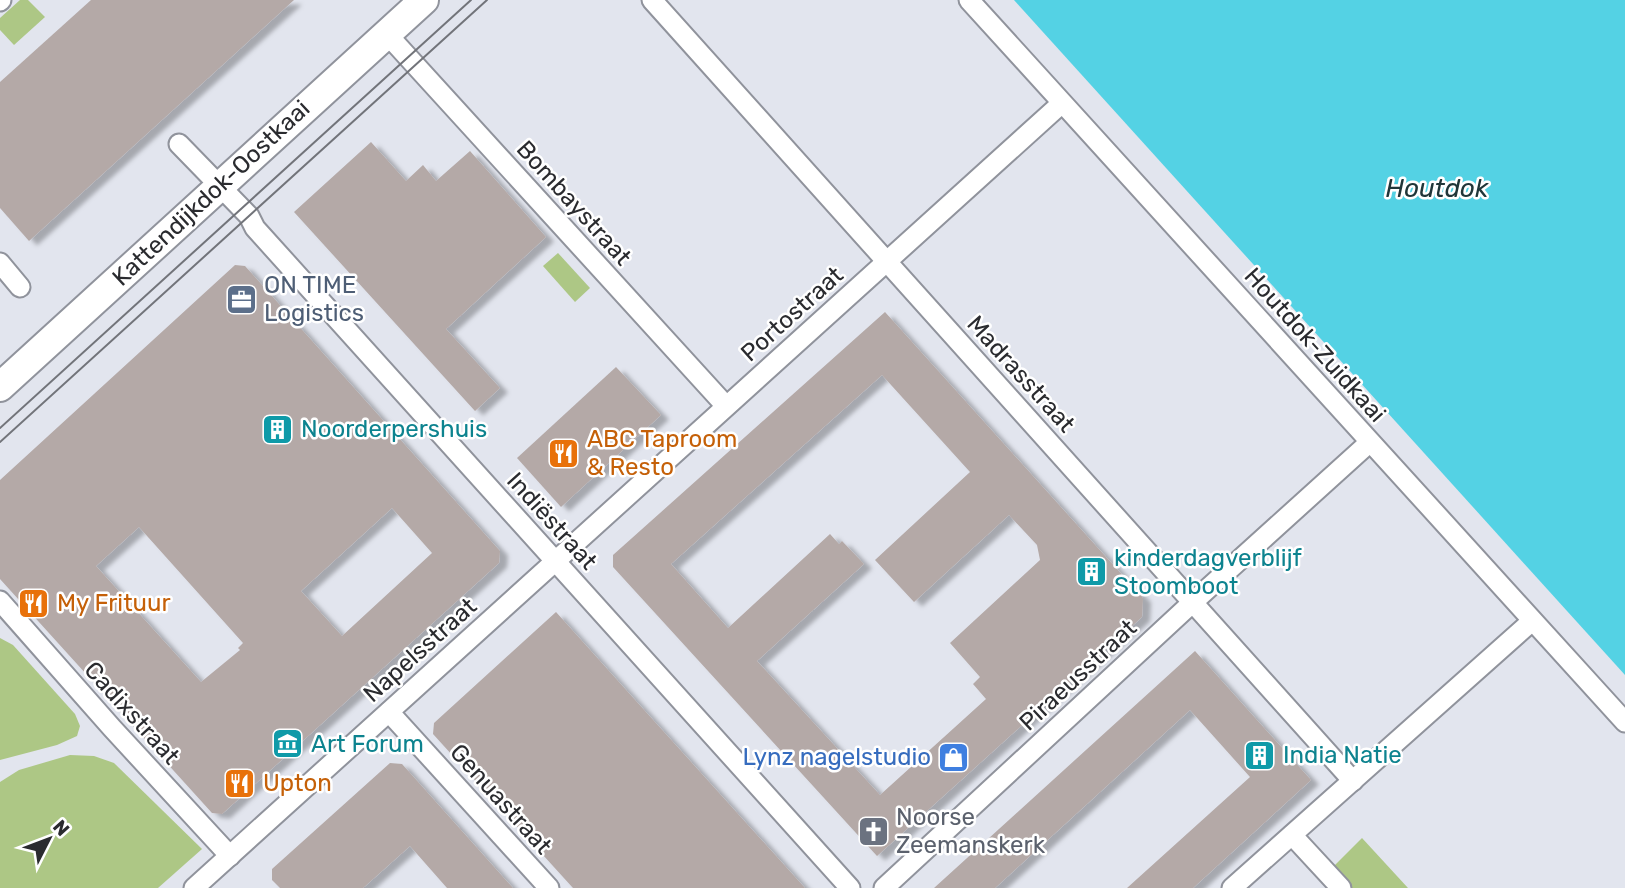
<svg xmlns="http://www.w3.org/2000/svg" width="1625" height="888" viewBox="0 0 1625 888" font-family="Rubik,sans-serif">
<defs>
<filter id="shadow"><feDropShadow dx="8" dy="4.5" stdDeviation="2" flood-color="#0004"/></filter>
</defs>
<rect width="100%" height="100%" fill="#e2e5ee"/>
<!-- green -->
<g fill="#adc785">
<polygon points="20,0 28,0 45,17 14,45 0,30 0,18"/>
<polygon points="558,253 590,288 575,302 543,266"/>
<polygon points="0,638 13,645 75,714 80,726 77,736 57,745 0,760"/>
<polygon points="70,755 94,756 114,763 202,849 158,888 0,888 0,782 19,770"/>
<polygon points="1362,838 1408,888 1350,888 1332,868"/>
</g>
<!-- water -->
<polygon fill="#54d2e4" points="1014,0 1625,0 1625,675"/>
<!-- building -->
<g fill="#b4a9a7" fill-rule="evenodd" filter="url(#shadow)">
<polygon points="91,0 294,0 29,241 0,208 0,82"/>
<polygon points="371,142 406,181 423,165 436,181 470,151 546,237 446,329 500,388 475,411 294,212"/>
<path d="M 235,265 L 245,266 L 500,551 L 499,563 L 222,814 L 212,813 L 0,579 L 0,480 ZM 392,508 L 432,553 L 342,636 L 301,591 ZM 139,527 L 243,643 L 238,648 L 240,650 L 201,682 L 96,566 Z"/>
<path d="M 885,312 L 1143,598 L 1142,617 L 877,856 L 613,567 L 613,555 ZM 882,375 L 970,472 L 875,560 L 914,602 L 1009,515 L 1037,545 L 1040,560 L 950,643 L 980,677 L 973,684 L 986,699 L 880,795 L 757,661 L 864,564 L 842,541 L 839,544 L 830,534 L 728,628 L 671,564 Z"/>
<polygon points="616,367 661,415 561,507 517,458"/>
<polygon points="556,612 636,701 805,888 573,888 433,734 434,723"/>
<polygon points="1195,651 1311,780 1193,888 1127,888 1250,777 1190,710 995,888 934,888"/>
<polygon points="390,763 402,764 513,888 447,888 410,846 363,888 280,888 272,880 272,869"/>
</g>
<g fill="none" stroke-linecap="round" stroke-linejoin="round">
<defs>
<g id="street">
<polyline points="652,0 1353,781"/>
<polyline points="969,0 1625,722"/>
<polyline points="0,1 1,0"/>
<polyline points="386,33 726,406"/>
<polyline points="179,144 249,216 255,228 850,888"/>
<polyline points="0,263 20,287"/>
<polyline points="0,601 112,728 230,856"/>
<polyline points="389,712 549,888"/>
<polyline points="1292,835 1341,888"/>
<polyline points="194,888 1062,103"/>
<polyline points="884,888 1193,602 1370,442"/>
<polyline points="1232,888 1532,621"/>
</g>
<polyline id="secondary" points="0,387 424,0"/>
</defs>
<!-- street casing -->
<use href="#street" stroke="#90939c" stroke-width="23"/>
<!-- secondary casing -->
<use href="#secondary" stroke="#90939c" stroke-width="32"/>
<!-- street -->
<use href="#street" stroke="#fff" stroke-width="19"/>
<!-- secondary -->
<use href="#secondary" stroke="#fff" stroke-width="28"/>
<!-- tram -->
<g stroke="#72747a" stroke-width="2">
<polyline points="0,428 471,0"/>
<polyline points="0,442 487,0"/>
</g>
</g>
<!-- icons -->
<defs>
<symbol id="office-square" viewBox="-11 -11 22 22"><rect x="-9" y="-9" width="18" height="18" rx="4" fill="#5c6f8a" stroke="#fff"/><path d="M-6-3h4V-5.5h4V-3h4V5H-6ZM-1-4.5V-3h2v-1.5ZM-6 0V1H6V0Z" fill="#fff"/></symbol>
<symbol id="building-square" viewBox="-11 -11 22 22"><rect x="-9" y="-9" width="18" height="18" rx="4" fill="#0f9aa8" stroke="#fff"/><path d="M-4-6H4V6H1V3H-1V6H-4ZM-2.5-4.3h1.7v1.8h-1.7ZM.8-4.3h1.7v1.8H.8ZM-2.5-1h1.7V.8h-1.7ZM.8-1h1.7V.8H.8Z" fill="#fff"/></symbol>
<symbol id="restaurant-square" viewBox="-11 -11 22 22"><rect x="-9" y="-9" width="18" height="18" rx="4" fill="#e8710a" stroke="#fff"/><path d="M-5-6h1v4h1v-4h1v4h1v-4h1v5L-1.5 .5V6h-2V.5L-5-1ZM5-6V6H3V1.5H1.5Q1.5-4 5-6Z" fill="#fff"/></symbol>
<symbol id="museum-square" viewBox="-11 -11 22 22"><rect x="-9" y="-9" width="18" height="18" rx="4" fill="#0f9aa8" stroke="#fff"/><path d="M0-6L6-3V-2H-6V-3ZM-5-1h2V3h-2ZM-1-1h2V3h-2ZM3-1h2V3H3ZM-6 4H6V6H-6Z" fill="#fff"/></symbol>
<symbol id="shop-square" viewBox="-11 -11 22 22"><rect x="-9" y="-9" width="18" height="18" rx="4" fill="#3f7fe0" stroke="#fff"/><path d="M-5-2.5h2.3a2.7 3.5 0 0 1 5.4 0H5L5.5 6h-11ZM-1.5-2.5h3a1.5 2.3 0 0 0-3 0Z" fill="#fff"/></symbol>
<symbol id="church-square" viewBox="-11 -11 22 22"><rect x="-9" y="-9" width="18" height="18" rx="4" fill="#6b7280" stroke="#fff"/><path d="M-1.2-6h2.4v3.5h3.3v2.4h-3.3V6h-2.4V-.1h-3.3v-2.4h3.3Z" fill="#fff"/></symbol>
</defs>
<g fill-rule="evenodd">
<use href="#office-square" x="224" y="282" width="35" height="35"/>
<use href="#building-square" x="260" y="412" width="35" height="35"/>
<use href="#restaurant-square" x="546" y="436" width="35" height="35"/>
<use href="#building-square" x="1074" y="554" width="35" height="35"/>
<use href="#restaurant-square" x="16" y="586" width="35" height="35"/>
<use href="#museum-square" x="270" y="726" width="35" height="35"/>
<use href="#building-square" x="1242" y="738" width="35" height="35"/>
<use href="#shop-square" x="936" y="740" width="35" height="35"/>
<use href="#restaurant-square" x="222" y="766" width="35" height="35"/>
<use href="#church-square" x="856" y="814" width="35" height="35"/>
</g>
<g text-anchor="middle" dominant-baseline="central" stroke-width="5" stroke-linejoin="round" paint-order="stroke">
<!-- street labels -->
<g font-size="24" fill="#2a2b2f" stroke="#fff">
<text transform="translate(211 193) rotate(-43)">Kattendijkdok-Oostkaai</text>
<text transform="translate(574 203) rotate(48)">Bombaystraat</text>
<text transform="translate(792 314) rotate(-42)">Portostraat</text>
<text transform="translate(1315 345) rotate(48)">Houtdok-Zuidkaai</text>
<text transform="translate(1021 374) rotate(48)">Madrasstraat</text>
<text transform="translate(552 521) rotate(48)">Indiëstraat</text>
<text transform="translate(420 650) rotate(-42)">Napelsstraat</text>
<text transform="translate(1078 675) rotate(-43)">Piraeusstraat</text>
<text transform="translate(132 713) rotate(48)">Cadixstraat</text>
<text transform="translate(501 799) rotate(48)">Genuastraat</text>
</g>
<!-- service labels -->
<g font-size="24" fill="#4e5e75" stroke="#fff" text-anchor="start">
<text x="264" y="285">ON TIME<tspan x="264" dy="28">Logistics</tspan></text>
</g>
<!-- culture labels -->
<g font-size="24" fill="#0d838f" stroke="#fff" text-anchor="start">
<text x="301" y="429">Noorderpershuis</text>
<text x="1114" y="558">kinderdagverblijf<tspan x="1114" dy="28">Stoomboot</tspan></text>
<text x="311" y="744">Art Forum</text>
<text x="1283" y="755">India Natie</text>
</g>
<!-- food labels -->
<g font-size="24" fill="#c56008" stroke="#fff" text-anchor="start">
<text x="587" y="439">ABC Taproom<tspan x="587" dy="28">&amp; Resto</tspan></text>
<text x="57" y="603">My Frituur</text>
<text x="263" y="783">Upton</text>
</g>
<!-- shop labels -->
<g font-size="24" fill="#366cbe" stroke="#fff" text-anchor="end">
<text x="931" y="757">Lynz nagelstudio</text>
</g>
<!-- worship labels -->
<g font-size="24" fill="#5b616d" stroke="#fff" text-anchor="start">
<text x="896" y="817">Noorse<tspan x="896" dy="28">Zeemanskerk</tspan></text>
</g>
<!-- water labels -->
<g font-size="26" font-style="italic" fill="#203639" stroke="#fff">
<text x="1437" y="188">Houtdok</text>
</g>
</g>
<!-- north arrow -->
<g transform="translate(49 839) rotate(48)" stroke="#ffffff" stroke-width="5" paint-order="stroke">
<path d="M0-5L12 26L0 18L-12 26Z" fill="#2a2b2f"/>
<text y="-10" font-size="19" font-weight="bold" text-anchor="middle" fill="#2a2b2f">N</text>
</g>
</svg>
